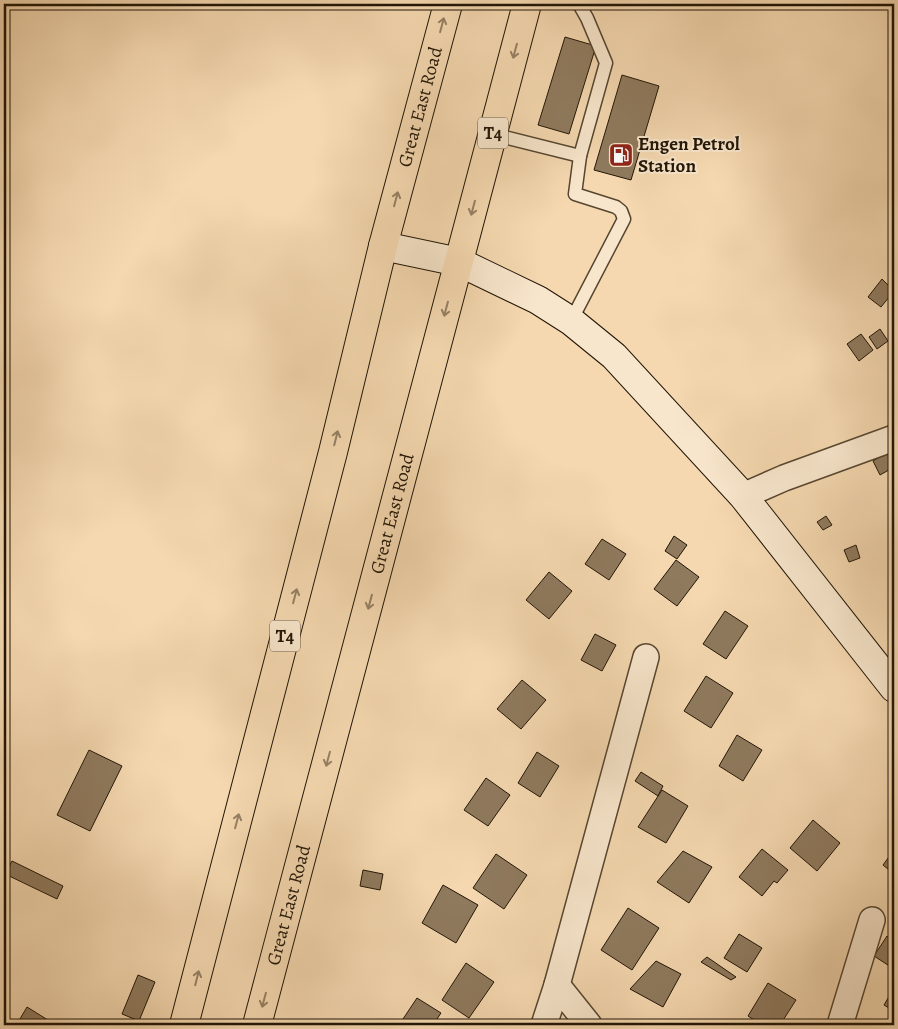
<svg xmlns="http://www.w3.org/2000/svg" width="898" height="1029" viewBox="0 0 898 1029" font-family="Alegreya,serif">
<rect width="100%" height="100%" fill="#f5d8b0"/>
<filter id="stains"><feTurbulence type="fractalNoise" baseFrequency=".004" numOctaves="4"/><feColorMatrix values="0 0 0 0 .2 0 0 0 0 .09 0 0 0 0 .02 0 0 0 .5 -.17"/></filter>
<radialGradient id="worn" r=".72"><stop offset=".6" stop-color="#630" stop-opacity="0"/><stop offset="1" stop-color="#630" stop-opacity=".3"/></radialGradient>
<!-- building -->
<g fill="#8f7a5e" stroke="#211506">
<polygon points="565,37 596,46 569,134 538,125"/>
<polygon points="622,75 659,86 631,180 594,170"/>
<polygon points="882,279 894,291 881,307 868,297"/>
<polygon points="880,329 888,341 877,349 869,337"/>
<polygon points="861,334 873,350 859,361 847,344"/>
<polygon points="888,452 894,463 894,467 880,475 873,461"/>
<polygon points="826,516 832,525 823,530 817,522"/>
<polygon points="674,536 687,545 677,559 665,551"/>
<polygon points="602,539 626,554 609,580 585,564"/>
<polygon points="856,545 860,558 849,562 844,550"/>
<polygon points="676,560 699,577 677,606 654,589"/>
<polygon points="549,572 572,591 549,619 526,600"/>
<polygon points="725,611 748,626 726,659 703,644"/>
<polygon points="595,634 616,645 602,671 581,660"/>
<polygon points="706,676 733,693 711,728 684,711"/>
<polygon points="522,680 546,700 521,729 497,709"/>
<polygon points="737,735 762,750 743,781 719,766"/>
<polygon points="89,750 122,766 90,831 57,815"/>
<polygon points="537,752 559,766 540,797 518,783"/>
<polygon points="641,772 663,786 658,796 635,781"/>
<polygon points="486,778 510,795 488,826 464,810"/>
<polygon points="662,790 688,806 666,843 638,827"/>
<polygon points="813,820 840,843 817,871 790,848"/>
<polygon points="762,849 788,870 777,883 774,881 762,896 739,877"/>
<polygon points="894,850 894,874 883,865"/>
<polygon points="683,851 712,867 689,903 657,882"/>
<polygon points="496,854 527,875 504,909 473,888"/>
<polygon points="12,861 63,886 57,899 5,874"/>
<polygon points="363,870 383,874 380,890 360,886"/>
<polygon points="443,885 478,905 456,943 422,923"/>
<polygon points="628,908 659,928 632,970 601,950"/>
<polygon points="739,934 762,948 747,972 724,958"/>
<polygon points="887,936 894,941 894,969 874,956"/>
<polygon points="707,957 736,977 731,980 701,962"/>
<polygon points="656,961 681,974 663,1007 630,989"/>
<polygon points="466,963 494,982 469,1018 442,1000"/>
<polygon points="138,975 155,982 139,1021 122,1014"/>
<polygon points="768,983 796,1000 780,1025 762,1025 748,1016"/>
<polygon points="894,988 894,1011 884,1005"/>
<polygon points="417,998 441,1013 433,1025 399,1025"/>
<polygon points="27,1007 56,1025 17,1024"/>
</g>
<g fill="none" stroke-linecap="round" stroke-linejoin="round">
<defs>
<g id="lane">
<polyline points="492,134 580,156"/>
<polyline points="571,321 624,219 621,211 616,207 575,194 580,156 606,63 587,18 579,4"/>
</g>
<g id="street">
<polyline points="743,496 784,478 894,438"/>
<polyline points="557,985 589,1025"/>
<polyline points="544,1025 557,985 646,657"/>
<polyline points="840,1025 872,920"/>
</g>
<polyline id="secondary" points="383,246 459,262 538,300 571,321 614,356 743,496 894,688"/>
<g id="primary">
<path id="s1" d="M 184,1025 L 333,452 L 383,246 L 448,4"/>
<path id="s2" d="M 257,1025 L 527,4"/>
</g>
</defs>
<!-- lane casing -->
<use href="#lane" stroke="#564630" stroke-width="15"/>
<!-- street casing -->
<use href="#street" stroke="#564630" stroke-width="28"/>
<!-- secondary casing -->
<use href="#secondary" stroke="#211506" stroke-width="30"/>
<!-- primary casing -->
<use href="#primary" stroke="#211506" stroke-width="30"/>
<!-- lane -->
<use href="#lane" stroke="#f8e6cc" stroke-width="12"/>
<!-- street -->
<use href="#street" stroke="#f8e6cc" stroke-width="25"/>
<!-- secondary -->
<use href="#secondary" stroke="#f8e6cc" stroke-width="28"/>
<!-- primary -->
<use href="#primary" stroke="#f5d8b0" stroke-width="28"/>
</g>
<!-- one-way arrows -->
<defs><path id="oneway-shaft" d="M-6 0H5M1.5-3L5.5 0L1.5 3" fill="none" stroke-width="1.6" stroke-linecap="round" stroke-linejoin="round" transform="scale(1.25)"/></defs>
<g stroke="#968064">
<use href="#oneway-shaft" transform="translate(442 25) rotate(-75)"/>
<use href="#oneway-shaft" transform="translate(515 51) rotate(105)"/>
<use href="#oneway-shaft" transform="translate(396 199) rotate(-75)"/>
<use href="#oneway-shaft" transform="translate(473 208) rotate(105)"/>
<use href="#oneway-shaft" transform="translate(446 309) rotate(105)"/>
<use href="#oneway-shaft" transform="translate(336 438) rotate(-76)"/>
<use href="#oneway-shaft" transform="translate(295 596) rotate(-75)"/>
<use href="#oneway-shaft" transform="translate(370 602) rotate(105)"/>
<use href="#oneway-shaft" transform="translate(328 759) rotate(105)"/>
<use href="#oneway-shaft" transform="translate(237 821) rotate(-75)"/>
<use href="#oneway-shaft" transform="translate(197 978) rotate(-76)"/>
<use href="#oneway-shaft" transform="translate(264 1000) rotate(105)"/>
</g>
<!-- icons -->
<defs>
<symbol id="fuel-square" viewBox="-11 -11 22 22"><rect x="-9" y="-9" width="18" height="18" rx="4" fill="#8f2418" stroke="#f8e6cc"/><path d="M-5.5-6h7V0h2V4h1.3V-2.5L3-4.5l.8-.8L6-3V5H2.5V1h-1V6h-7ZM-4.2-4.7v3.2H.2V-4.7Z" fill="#fff"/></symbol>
</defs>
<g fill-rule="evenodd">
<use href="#fuel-square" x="607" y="141" width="28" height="28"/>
</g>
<g text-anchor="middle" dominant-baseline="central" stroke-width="4" stroke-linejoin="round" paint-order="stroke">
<!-- shield labels -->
<g fill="#f8e6cc" stroke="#625441" stroke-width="1">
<rect x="478" y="117.5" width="30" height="31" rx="4"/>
<rect x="270" y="620.5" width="30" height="31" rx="4"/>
</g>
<g font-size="18" font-weight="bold" fill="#211506">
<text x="493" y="133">T4</text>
<text x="285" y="636">T4</text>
</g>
<!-- street labels -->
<g font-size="19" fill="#211506" stroke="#f8e6cc">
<text stroke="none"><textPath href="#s1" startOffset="948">Great East Road</textPath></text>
<text stroke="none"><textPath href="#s2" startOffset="529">Great East Road</textPath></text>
<text stroke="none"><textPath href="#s2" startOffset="124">Great East Road</textPath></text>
</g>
<!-- poi labels -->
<g font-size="19" font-weight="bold" fill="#211506" stroke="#f8e6cc" text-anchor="start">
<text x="638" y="144">Engen Petrol<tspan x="638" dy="22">Station</tspan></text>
</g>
</g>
<!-- margin -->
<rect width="898" height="1029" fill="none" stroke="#f5d8b0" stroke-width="20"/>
<rect x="5" y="5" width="888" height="1019" fill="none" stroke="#211506" stroke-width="2.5"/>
<rect x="10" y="10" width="878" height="1009" fill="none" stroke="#211506"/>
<rect width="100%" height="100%" filter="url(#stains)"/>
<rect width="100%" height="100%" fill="url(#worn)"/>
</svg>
